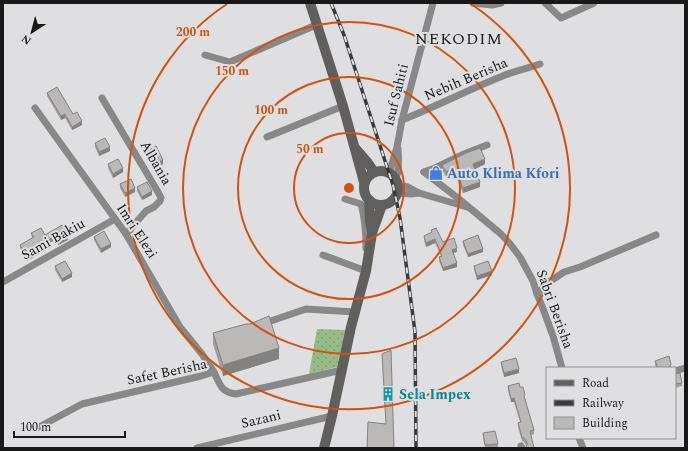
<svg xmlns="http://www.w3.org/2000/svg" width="688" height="451" viewBox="0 0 688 451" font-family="Spectral,serif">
<defs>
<pattern id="grass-dots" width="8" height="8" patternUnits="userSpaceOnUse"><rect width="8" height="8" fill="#98ba87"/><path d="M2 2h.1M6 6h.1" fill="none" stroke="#829f74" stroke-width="1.8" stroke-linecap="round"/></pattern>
</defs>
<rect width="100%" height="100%" fill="#dfdfe1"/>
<!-- grass -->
<polygon fill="url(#grass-dots)" points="317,329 346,330 341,366 309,374"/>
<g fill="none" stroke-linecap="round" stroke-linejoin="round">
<!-- street -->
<g stroke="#898888" stroke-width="7">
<polyline points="473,3 492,5 501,3"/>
<polyline points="545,3 561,18 594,3"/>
<polyline points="205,55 230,62 316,25"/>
<polyline points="102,98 158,192 161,198 160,201 154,207 146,211 126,234"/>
<polyline points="35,108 126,234 180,327 202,354 214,372"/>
<path d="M 402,120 C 437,106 470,89 505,75 C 516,71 528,68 540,64"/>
<polyline points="267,137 343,106"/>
<polyline points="424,172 459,199 501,234 511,245 520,257 533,281 537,294 542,306 553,336 562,368"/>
<polyline points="424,172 435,168 464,154 487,145"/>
<polyline points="389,173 397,147 402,120 433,3"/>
<path d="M 396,179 C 399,170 399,159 398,149"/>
<polyline points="398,185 408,187 419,193 467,207"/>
<polyline points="397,193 411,194 419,193"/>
<path d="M 345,199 L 361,204 C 365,218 366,233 366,248"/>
<polyline points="323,255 366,271"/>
<polyline points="3,282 115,219"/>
<polyline points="537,294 549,282 564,272 580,267 656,235"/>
<polyline points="262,324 306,309 355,312"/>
<polyline points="675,371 685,368"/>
<path d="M 39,427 L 82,404 L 201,376 L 214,372 C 220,385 221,392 236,394 L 342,370"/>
<polyline points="579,438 583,448"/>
<polyline points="521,446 522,448"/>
<polyline points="197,448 332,416"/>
</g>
<!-- secondary -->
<g stroke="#605f5e" stroke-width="10">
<polyline points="310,3 343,106 364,182"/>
<polyline points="356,149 368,163 374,172"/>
<circle cx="381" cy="188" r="17"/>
<polyline points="369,200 370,221 372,231"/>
<polyline points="324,448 332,416 351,327 366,271 372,233 382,205"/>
</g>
<defs>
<polyline id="rail" points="331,3 344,35 387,167 393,185 400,218 415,332 416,448"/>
</defs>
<!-- rail casing -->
<use href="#rail" stroke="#3b3b3c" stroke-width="3.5"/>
<!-- rail -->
<use href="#rail" stroke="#dfdfe1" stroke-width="2" stroke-dasharray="6" stroke-linecap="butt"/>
</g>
<!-- wall -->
<g fill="#a19f9e">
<polygon points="47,93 73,114 82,125 72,130 65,118 61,120 47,96"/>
<polygon points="95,143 110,151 99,156 95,147"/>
<polygon points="146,152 163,164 153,169 146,156"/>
<polygon points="108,164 123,172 113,178 108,168"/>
<polygon points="485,164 475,169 480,187 463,193 454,172 446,177 442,170 442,165"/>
<polygon points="120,184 135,192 125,197 120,188"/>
<polygon points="137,187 152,195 142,200 137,191"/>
<polygon points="431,230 443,242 457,252 453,253 457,267 443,271 439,261 439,257 441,256 435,243 426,247 424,240 424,236 431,233"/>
<polygon points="31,233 45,235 68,240 58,245 55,240 36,250 37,255 27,261 20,248 20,245 32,238"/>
<polygon points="94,237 111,247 101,253 94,240"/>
<polygon points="463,241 483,252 468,257 463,245"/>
<polygon points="55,266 72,277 62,282 55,270"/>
<polygon points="474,266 492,275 477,280 474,269"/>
<polygon points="213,333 279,359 223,376 213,344"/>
<polygon points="655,361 671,364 671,368 656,368 655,365"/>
<polygon points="501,362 519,373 504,377 501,366"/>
<polygon points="675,374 682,383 682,386 675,388"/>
<polygon points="508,386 520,387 525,399 534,430 534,434 531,435 526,446 524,442 522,441 518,427 518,423 520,422 514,402 511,402 508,390"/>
<polygon points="483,433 498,444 498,447 485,448 483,437"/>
</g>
<!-- shaded-wall -->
<g fill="#838281">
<polygon points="65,114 65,118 61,120 61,116"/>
<polygon points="82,121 82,125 72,130 72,127"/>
<polygon points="110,147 110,151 99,156 99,152"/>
<polygon points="485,159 485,164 473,170 473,164"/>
<polygon points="163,160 163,164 153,169 153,165"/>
<polygon points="454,167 454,172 446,177 446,172"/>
<polygon points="123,168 123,172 113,178 113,174"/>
<polygon points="480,182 480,187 463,193 463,188"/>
<polygon points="135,188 135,192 125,197 125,193"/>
<polygon points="152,191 152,195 142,200 142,197"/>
<polygon points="55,236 55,240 35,251 35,248"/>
<polygon points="68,236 68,240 58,245 58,242"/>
<polygon points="435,239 435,243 426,247 426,243"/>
<polygon points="111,244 111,247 101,253 101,249"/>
<polygon points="457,248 457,252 452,253 452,250"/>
<polygon points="483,249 483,252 468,257 468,254"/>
<polygon points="37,251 37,255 27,261 27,257"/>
<polygon points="457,263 457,267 443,271 443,268"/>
<polygon points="492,271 492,275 477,280 477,276"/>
<polygon points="72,273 72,277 62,282 62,279"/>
<polygon points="279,348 279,359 223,376 223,365"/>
<polygon points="519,369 519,373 504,377 504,373"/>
<polygon points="514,398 514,402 511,402 511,399"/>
</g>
<!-- building -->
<g fill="#bbb9b8" stroke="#838281">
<polygon points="57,87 73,114 77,112 82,121 72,127 65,114 61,116 47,93"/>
<polygon points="105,138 110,147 99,152 95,143"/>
<polygon points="156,146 163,160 153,165 146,152"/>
<polygon points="480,148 485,159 473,164 480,182 463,188 454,167 446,172 442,165 466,153"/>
<polygon points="118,159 123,168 113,174 108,164"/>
<polygon points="131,179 135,188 125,193 120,184"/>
<polygon points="147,182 152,191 142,197 137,187"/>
<polygon points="62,225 68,236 58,242 55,236 35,248 37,251 27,257 20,245 34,237 31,233 41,228 45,235"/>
<polygon points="436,228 443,242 454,238 457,248 452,250 457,263 443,268 439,257 442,256 435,239 426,243 424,236 432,232 431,230"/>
<polygon points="104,231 111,244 101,249 94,237"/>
<polygon points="478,235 483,249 468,254 463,241"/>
<polygon points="65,261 72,273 62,279 55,266"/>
<polygon points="488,261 492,271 477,276 474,266"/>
<polygon points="269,316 279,348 223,365 213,333 246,324 250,324"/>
<polygon points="391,350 394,448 367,448 368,422 386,424 382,354"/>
<polygon points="669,356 671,364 670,367 666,368 658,368 655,361"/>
<polygon points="516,358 519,369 504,373 501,362"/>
<polygon points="680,373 682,383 675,384 675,374"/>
<polygon points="519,383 520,387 523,387 525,395 524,396 534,430 530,431 534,448 525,448 527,445 527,442 524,438 522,437 518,423 521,422 514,398 511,399 508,386"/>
<polygon points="495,431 498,444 485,445 483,433"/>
</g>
<!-- distance rings -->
<g fill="none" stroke="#d3520d" stroke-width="2">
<circle cx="349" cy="188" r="55"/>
<circle cx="349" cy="188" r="111"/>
<circle cx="349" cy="188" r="166"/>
<path d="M471 4A221 221 0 1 1 227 4"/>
</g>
<!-- icons -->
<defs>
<symbol id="shop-bare" viewBox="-9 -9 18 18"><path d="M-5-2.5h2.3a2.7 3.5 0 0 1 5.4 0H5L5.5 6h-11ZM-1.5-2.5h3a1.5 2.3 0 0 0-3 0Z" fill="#3f7fe0" stroke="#dfdfe1" stroke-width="2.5" paint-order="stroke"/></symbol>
<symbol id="building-bare" viewBox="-9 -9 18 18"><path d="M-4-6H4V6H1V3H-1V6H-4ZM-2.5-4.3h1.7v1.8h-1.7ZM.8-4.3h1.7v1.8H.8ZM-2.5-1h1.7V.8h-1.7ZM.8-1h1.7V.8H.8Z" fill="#0f9aa8" stroke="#dfdfe1" stroke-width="2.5" paint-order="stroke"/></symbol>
</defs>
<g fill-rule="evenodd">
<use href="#shop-bare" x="426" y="163" width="20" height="20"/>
<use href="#building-bare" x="378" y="384" width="20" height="20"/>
</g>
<g text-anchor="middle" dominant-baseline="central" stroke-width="4" stroke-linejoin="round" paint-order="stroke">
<!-- street labels -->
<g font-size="14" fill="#181819" stroke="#dfdfe1">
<text transform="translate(466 79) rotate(-23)">Nebih Berisha</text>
<text transform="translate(396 95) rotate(-76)">Isuf Sahiti</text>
<text transform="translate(156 163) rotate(60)">Albania</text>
<text transform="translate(137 231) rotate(57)">Imri Elezi</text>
<text transform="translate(53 239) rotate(-29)">Sami Bakiu</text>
<text transform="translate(555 309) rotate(70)">Sabri Berisha</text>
<text transform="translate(167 372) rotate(-12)">Safet Berisha</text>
<text transform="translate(261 419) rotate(-13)">Sazani</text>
</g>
<!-- shop labels -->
<g font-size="14" font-weight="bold" fill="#366cbe" stroke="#dfdfe1" text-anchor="start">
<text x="447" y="173">Auto Klima Kfori</text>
</g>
<!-- culture labels -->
<g font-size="14" font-weight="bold" fill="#0d838f" stroke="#dfdfe1" text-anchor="start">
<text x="399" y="394">Sela Impex</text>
</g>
<!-- quarter labels -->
<g font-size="16" letter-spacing="1" fill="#181819" stroke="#dfdfe1">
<text x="459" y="39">NEKODIM</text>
</g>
</g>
<circle cx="349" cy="188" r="6" fill="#d3520d" stroke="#dfdfe1" stroke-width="2"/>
<g font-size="12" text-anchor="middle" font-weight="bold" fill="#d3520d" stroke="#dfdfe1" stroke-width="4" stroke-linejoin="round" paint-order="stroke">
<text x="193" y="36">200 m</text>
<text x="232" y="75">150 m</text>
<text x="271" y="114">100 m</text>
<text x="310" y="153">50 m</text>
</g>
<!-- border -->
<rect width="688" height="451" fill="none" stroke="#181819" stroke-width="8"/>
<!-- legend -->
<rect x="546" y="367" width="130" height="72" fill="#dfdfe1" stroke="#8f8f91"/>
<rect x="554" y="380" width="20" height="6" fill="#605f5e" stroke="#8f8f91"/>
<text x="582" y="387" font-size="12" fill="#181819">Road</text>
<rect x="554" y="400" width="20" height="6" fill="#3b3b3c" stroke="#8f8f91"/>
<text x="582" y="407" font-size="12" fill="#181819">Railway</text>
<rect x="554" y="417" width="20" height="12" fill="#bbb9b8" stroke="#8f8f91"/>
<text x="582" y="427" font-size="12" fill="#181819">Building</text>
<!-- north arrow -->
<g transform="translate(32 32) rotate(216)" stroke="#dfdfe1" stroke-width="3" paint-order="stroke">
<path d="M0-3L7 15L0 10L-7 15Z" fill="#181819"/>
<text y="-6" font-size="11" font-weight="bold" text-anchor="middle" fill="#181819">N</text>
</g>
<!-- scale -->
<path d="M14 431v6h111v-6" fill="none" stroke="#181819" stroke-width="2"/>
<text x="20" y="431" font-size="12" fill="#181819" stroke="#dfdfe1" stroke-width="3" paint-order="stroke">100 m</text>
</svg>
